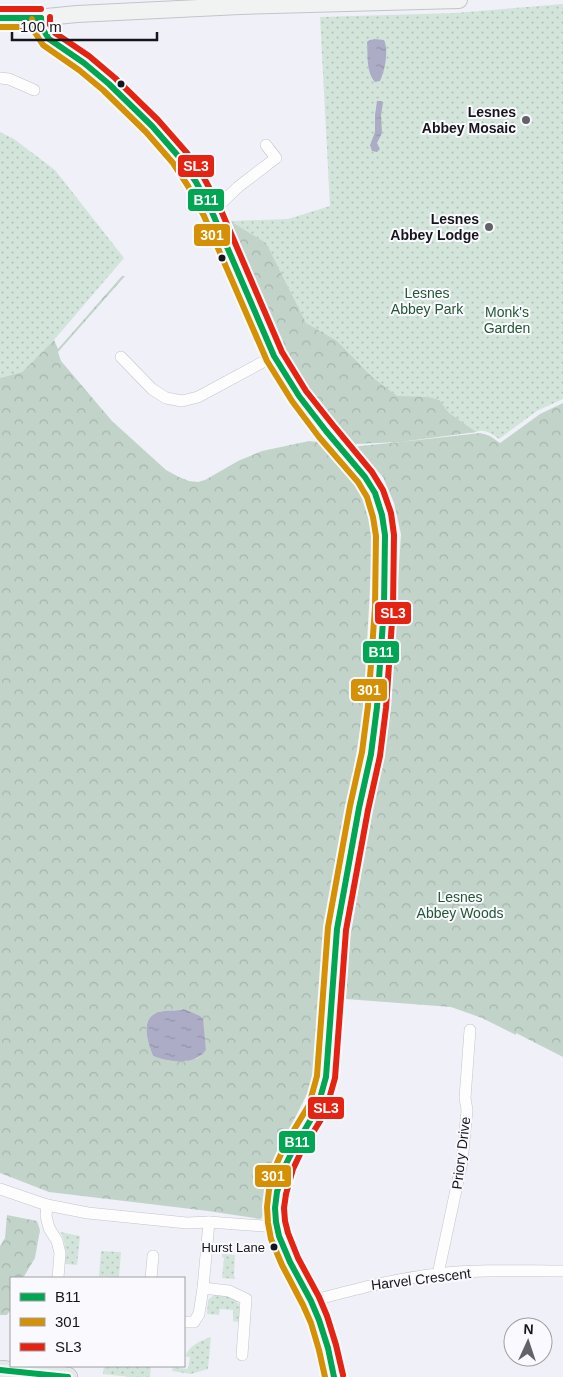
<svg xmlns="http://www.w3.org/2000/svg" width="563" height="1377" viewBox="0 0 563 1377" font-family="Arial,sans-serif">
<defs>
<pattern id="green-dots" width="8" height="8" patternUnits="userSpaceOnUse" patternTransform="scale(1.25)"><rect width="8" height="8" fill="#d3e5db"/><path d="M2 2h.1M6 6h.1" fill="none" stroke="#b4c4bb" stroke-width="1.8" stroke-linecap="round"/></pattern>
<pattern id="forest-crowns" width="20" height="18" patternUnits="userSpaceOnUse" patternTransform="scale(1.25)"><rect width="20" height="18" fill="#c2d4ca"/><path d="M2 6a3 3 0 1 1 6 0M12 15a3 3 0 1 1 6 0" fill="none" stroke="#a6b5ad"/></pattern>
<pattern id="water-ripples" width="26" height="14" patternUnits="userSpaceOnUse" patternTransform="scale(1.25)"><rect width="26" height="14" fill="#adacc6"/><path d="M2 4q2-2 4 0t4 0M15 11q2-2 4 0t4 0" fill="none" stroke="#9493aa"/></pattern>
</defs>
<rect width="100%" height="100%" fill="#f0f0f8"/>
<!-- green -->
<g fill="url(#green-dots)">
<path d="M 563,4 L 563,399 L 537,411 L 499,439 C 492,434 484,428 476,432 L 442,436 L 358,444 L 354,444 L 317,402 L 284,348 L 230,221 L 288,219 L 330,206 L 320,17 L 455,13 Z"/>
<polygon points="0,132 14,139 55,170 124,258 54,340 22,372 0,378"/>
<path d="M 60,1232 L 80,1236 L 77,1265 L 65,1264 C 66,1252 66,1243 60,1232 Z"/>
<polygon points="101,1251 121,1252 119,1277 99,1276"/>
<polygon points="222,1254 235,1255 234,1275 235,1279 222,1278 224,1258 222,1257"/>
<path d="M 214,1295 C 238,1297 241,1298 239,1322 L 233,1321 L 233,1310 L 220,1309 L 219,1315 L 207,1314 L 208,1300 Z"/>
<path d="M 211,1337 L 208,1369 L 191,1374 L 172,1371 L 173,1367 L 188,1369 L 190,1357 L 185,1356 C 190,1345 200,1341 211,1337 Z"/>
<polygon points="104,1366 151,1366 150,1377 130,1377 103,1374"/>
</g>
<!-- forest -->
<g fill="url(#forest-crowns)" fill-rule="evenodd">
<polygon points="230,221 266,243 306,323 337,341 372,377 397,396 429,397 439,400 449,413 476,432 400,442 480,433 490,436 500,443 540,414 563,403 563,1057 516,1033 516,1035 482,1018 451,1007 346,999 350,937 389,719 401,534 394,503 383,477 357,447 360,446 400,442 354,444 317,402 284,348"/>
<path d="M 122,276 L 125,276 L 58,352 L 61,361 L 112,421 L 166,470 L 179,477 L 189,481 L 198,482 L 205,480 L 238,461 L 262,451 L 309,441 L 318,442 L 360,490 L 368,511 L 373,533 L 363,715 L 325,934 L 321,1001 L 314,1080 L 268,1172 L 265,1212 L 261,1219 L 208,1211 L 49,1192 L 0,1173 L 0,378 L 22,372 L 54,340 L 58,349 ZM 184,1009 L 187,1011 L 204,1038 L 206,1050 L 198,1058 L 185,1061 L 153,1056 C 147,1039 138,1014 164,1011 C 171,1010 178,1011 184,1009 Z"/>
<polygon points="7,1215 37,1221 40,1230 35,1258 23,1278 11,1278 11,1309 7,1315 0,1315 0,1246 5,1238"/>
</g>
<!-- water -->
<g fill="url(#water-ripples)">
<path d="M 375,39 L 384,40 C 389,50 385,71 380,81 L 375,82 C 366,72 368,56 367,42 L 370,40 Z"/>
<polygon points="377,101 381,101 383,103 381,115 382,133 377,143 380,149 377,152 372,151 370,145 375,132 375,115"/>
<path d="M 184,1009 L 200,1016 L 203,1019 L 206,1050 C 195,1066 169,1062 153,1056 C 147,1040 138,1014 164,1011 C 171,1010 178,1011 184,1009 Z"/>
</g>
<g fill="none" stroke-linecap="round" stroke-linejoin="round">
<defs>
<g id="minor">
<path d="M 41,18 L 42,28 L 49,39 L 65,49 L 84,63 L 109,84 L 152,126 L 180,158 L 196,182 L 212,212 L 224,242 L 274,356 L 299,396 L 326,431 L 365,477 L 375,493 L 382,515 L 385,535 L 384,607 L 377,707 L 371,754 L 359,808 L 337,929 L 326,1077 C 323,1089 321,1102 315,1113 C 310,1123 303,1133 297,1142 C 288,1157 281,1175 277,1192 C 269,1235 293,1264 311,1301 C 323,1326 329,1350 334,1377"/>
<polyline points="0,78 9,79 34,90"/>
<polyline points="212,212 238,187 276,158 266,145"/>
<polyline points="121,357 152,389 166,398 182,401 198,397 274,356"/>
<polyline points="0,1189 47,1205 88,1213 187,1223 209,1222 276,1227"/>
<polyline points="47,1205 46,1216 49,1228 57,1241 60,1253 58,1278"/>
<polyline points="438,1274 462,1162 467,1110 465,1098 470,1030"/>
<polyline points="151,1278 153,1256"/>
<polyline points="203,1288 229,1291 246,1299 242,1355"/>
<path d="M 311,1301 C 352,1290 394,1279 437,1274 C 479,1269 522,1271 563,1271"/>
<polyline points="184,1322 194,1322 199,1314 203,1288 209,1222"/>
</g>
<polyline id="secondary" points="0,18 26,19 77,14 240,6 459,0"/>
<polyline id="primary" points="0,1370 68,1377"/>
</defs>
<!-- minor casing -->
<use href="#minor" stroke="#c3c3ca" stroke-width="12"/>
<!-- secondary casing -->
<use href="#secondary" stroke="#c3c3ca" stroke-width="18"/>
<!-- primary casing -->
<use href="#primary" stroke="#a0aaa7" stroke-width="20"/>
<!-- minor -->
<use href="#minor" stroke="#fdfdfe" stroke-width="11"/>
<!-- secondary -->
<use href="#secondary" stroke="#f0f3f2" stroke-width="16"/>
<!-- primary -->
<use href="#primary" stroke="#e4e9e7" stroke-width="19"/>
<defs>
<g id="bus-1">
<polyline points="0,18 41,18"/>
<polyline points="41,18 42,28 49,39 84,63 109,84 152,126 180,158 196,182 212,212 274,356 299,396 326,431 365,477 375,493 382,515 385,535 384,607 377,707 371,754 359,808 337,929 326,1077 317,1109 294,1148 285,1166 277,1192 275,1208 276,1222 279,1236 290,1262 311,1301 319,1320 328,1348 334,1377"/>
<polyline points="0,1370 68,1377"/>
</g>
<g id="bus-2">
<polyline points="32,19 34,31 43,45 79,70 103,90 146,132 173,163 188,186 204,216 267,361 292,401 319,437 358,482 367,497 373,517 376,536 375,607 368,706 362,752 350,806 328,927 317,1076 309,1105 286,1143 277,1163 269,1190 267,1207 268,1223 271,1239 282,1265 303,1305 311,1323 319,1350 325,1377"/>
<polyline points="0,27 41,27"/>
</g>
<g id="bus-3">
<polyline points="0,9 41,9"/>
<polyline points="50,17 50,25 55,33 89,56 115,78 158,120 187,153 204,178 220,208 282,352 306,391 333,425 372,472 383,490 391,513 394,535 393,607 386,708 380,756 368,810 346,930 335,1078 325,1113 301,1152 293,1169 286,1194 284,1208 285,1221 288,1233 298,1258 319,1297 327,1316 336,1345 343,1375"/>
</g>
</defs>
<!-- bus-1 casing -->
<use href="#bus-1" stroke="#fafafe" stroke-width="10"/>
<!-- bus-2 casing -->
<use href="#bus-2" stroke="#fafafe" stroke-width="10"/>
<!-- bus-3 casing -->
<use href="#bus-3" stroke="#fafafe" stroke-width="10"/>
<!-- bus-1 -->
<use href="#bus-1" stroke="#00a651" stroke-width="6"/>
<!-- bus-2 -->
<use href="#bus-2" stroke="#d59004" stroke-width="6"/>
<!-- bus-3 -->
<use href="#bus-3" stroke="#e42313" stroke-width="6"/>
</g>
<!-- markers -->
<g fill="#15151c" stroke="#fafafe" stroke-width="2">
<circle cx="121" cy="84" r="4.5"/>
<circle cx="222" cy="258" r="4.5"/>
<circle cx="274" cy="1247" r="4.5"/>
</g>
<g fill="#626269" stroke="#fafafe" stroke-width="2">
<circle cx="526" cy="120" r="5"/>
<circle cx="489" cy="227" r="5"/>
</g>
<g text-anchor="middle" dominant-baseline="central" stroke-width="4" stroke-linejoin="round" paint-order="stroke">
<!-- bus labels -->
<g font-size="13" fill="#15151c" stroke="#fafafe" text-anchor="end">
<text x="265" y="1247">Hurst Lane</text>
</g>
<!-- poi labels -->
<g font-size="14" font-weight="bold" fill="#15151c" stroke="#fafafe" text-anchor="end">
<text x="516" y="112">Lesnes<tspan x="516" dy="16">Abbey Mosaic</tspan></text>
<text x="479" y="219">Lesnes<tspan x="479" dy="16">Abbey Lodge</tspan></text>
</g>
<!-- park labels -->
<g font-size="14" fill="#225635" stroke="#fafafe">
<text x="427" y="293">Lesnes<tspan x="427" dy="16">Abbey Park</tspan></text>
<text x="507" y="312">Monk's<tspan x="507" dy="16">Garden</tspan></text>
<text x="460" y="897">Lesnes<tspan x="460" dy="16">Abbey Woods</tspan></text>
</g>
<!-- street labels -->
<g font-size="14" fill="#15151c" stroke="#fafafe">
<text transform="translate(461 1153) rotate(-83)">Priory Drive</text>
<text transform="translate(421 1279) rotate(-7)">Harvel Crescent</text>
</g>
</g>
<g stroke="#fafafe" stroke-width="2">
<rect x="177" y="154" width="38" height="24" rx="5" fill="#e42313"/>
<rect x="187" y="188" width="38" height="24" rx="5" fill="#00a651"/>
<rect x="193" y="223" width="38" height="24" rx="5" fill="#d59004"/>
<rect x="374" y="601" width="38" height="24" rx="5" fill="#e42313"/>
<rect x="362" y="640" width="38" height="24" rx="5" fill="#00a651"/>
<rect x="350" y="678" width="38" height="24" rx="5" fill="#d59004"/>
<rect x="307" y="1096" width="38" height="24" rx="5" fill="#e42313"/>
<rect x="278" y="1130" width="38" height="24" rx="5" fill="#00a651"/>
<rect x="254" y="1164" width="38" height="24" rx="5" fill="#d59004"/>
</g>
<g font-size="14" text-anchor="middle" font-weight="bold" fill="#fff">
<text x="196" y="171">SL3</text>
<text x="206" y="205">B11</text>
<text x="212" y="240">301</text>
<text x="393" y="618">SL3</text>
<text x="381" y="657">B11</text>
<text x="369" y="695">301</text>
<text x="326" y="1113">SL3</text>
<text x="297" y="1147">B11</text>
<text x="273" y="1181">301</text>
</g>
<!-- legend -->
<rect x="10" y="1277" width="175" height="90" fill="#fafafe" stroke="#9e9ea4"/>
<rect x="20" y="1293" width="25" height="8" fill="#00a651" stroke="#9e9ea4"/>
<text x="55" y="1302" font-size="15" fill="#15151c">B11</text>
<rect x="20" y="1318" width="25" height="8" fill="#d59004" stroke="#9e9ea4"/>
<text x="55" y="1327" font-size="15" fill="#15151c">301</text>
<rect x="20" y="1343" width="25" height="8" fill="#e42313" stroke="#9e9ea4"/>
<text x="55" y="1352" font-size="15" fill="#15151c">SL3</text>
<!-- north arrow -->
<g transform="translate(528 1342) rotate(3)"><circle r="24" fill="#fafafe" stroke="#9e9ea4"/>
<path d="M0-4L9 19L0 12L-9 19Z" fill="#626269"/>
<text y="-8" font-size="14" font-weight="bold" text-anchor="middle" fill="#15151c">N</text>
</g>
<!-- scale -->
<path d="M12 32v8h145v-8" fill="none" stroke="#15151c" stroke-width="2.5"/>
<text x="20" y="32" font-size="15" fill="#15151c" stroke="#fafafe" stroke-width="4" paint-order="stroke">100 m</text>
</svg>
